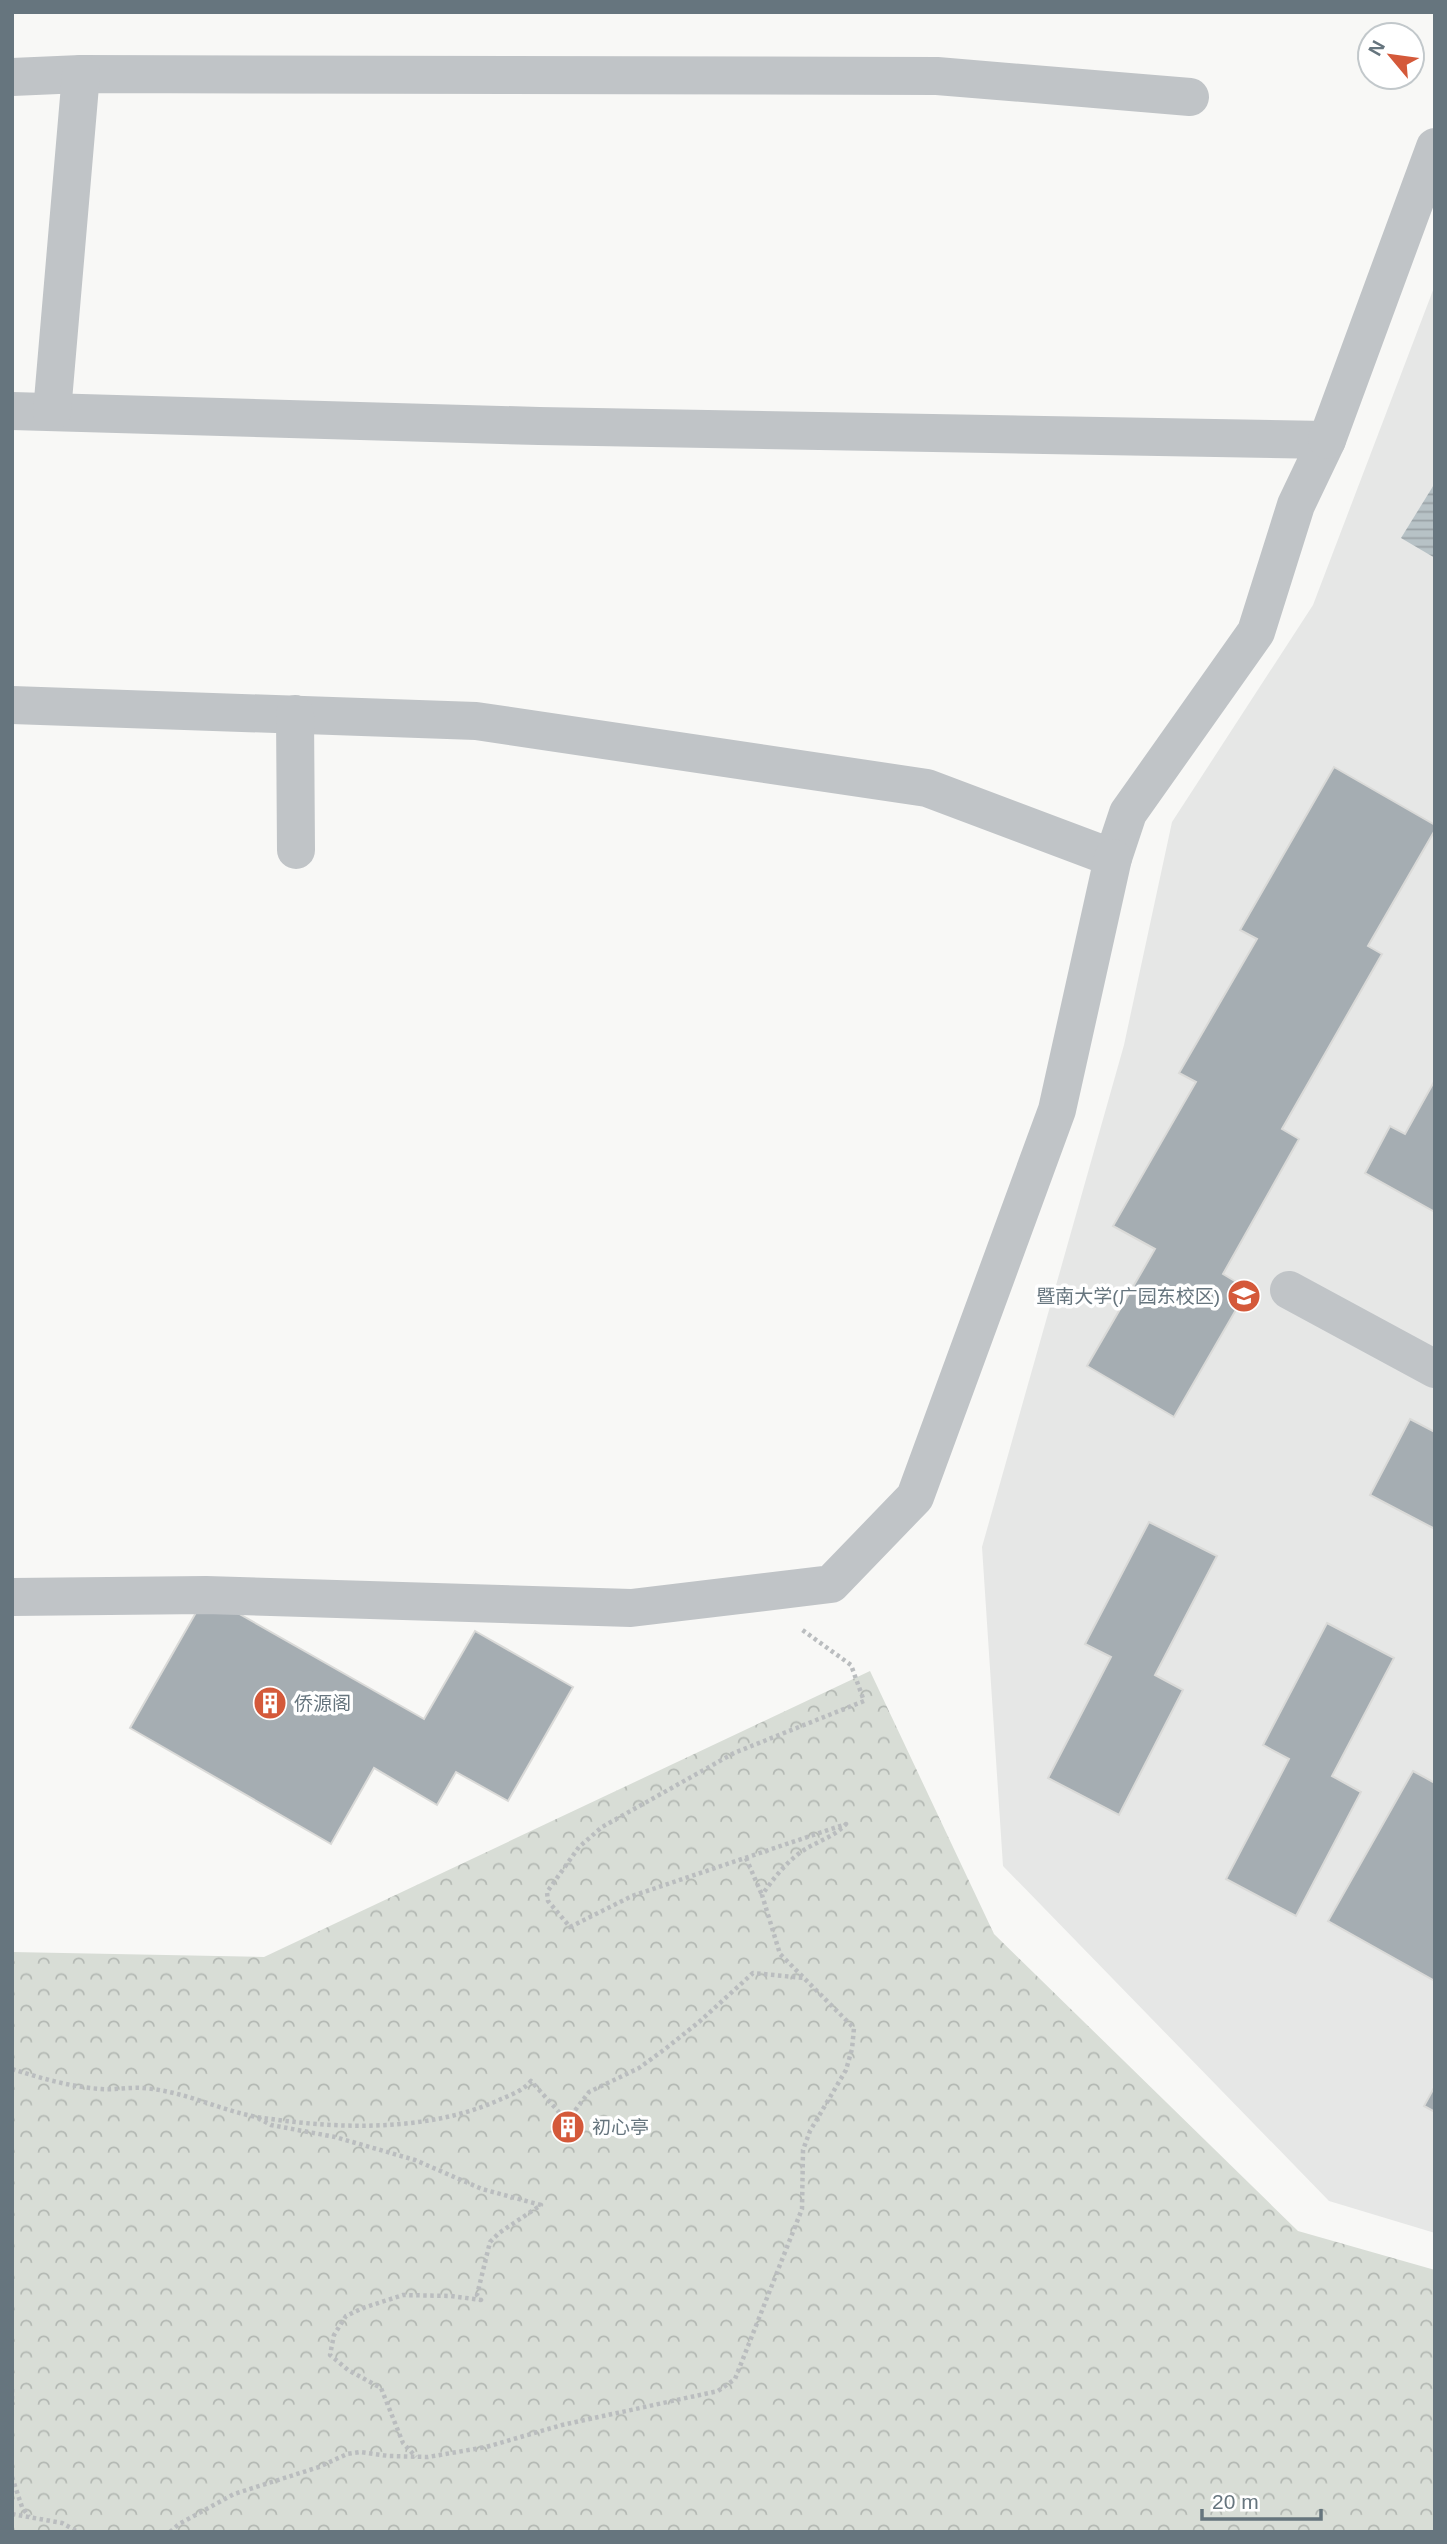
<svg xmlns="http://www.w3.org/2000/svg" width="1447" height="2544" viewBox="0 0 1447 2544" font-family="Arial,'Noto Sans SC',sans-serif">
<defs>
<pattern id="forest-crowns" width="20" height="18" patternUnits="userSpaceOnUse" patternTransform="scale(1.75)"><rect width="20" height="18" fill="#d8ddd6"/><path d="M2 6a3 3 0 1 1 6 0M12 15a3 3 0 1 1 6 0" fill="none" stroke="#b3b8b3"/></pattern>
<pattern id="water-rules" width="6" height="5" patternUnits="userSpaceOnUse" patternTransform="scale(1.75)"><rect width="6" height="5" fill="#b7c2c6"/><path d="M0 2.5h6" fill="none" stroke="#99a2a6"/></pattern>
</defs>
<rect width="100%" height="100%" fill="#f8f8f6"/>
<!-- built -->
<polygon fill="#e6e7e6" points="1435,285 1435,2233 1329,2201 1003,1866 982,1547 1124,1045 1172,822 1313,605"/>
<!-- forest -->
<polygon fill="url(#forest-crowns)" points="870,1671 994,1934 1298,2231 1435,2270 1435,2532 12,2532 12,1952 264,1957"/>
<!-- water -->
<polygon fill="url(#water-rules)" points="1435,483 1435,558 1401,538"/>
<!-- building -->
<g fill="#a5adb2" stroke="#dadad8" stroke-width="2">
<polygon points="1334,767 1435,825 1435,830 1368,946 1382,954 1282,1129 1299,1139 1223,1274 1248,1289 1174,1417 1087,1366 1155,1249 1113,1226 1196,1082 1179,1073 1257,939 1240,930"/>
<polygon points="1435,1080 1435,1212 1365,1173 1390,1126 1405,1134"/>
<polygon points="1410,1419 1435,1432 1435,1529 1370,1495"/>
<polygon points="1149,1522 1217,1556 1155,1675 1183,1690 1119,1815 1048,1778 1111,1657 1085,1644"/>
<polygon points="206,1595 424,1719 475,1631 573,1687 508,1801 456,1772 437,1805 374,1768 331,1844 130,1728"/>
<polygon points="1327,1623 1394,1658 1332,1776 1361,1792 1296,1916 1226,1879 1289,1759 1263,1745"/>
<polygon points="1413,1771 1435,1783 1435,1981 1328,1921"/>
<polygon points="1435,2086 1435,2112 1424,2106"/>
<circle cx="568" cy="2127" r="6"/>
</g>
<g fill="none" stroke-linecap="round" stroke-linejoin="round">
<!-- path -->
<g stroke="#babdbf" stroke-width="4.5" stroke-dasharray="3.5 3.5" stroke-linecap="butt">
<polyline points="746,1858 762,1895"/>
<path d="M 12,2069 C 40,2078 71,2087 101,2089 C 115,2090 129,2087 143,2088 C 184,2091 219,2110 257,2117 C 335,2129 425,2133 499,2100 C 510,2095 523,2091 531,2081 L 567,2121 L 589,2092 L 639,2068 L 665,2049 L 699,2022 L 753,1973 L 804,1978"/>
<polyline points="258,2118 271,2125 335,2137 415,2160 482,2189 541,2205 499,2233 490,2242 477,2295 481,2300 451,2296 403,2295 363,2308 346,2316 334,2335 330,2355 348,2370 381,2388 403,2443 416,2457"/>
<polyline points="12,2389 12,2405"/>
<polyline points="12,2477 22,2507 29,2517"/>
<polyline points="12,2514 62,2523 78,2532"/>
<path d="M 170,2532 L 179,2524 L 234,2494 L 319,2467 L 347,2454 L 360,2452 L 389,2456 L 428,2457 L 486,2447 L 562,2425 L 718,2391 L 735,2379 L 802,2209 L 803,2150 L 810,2131 L 846,2070 L 852,2049 L 854,2028 L 780,1954 L 762,1895 C 773,1879 787,1861 804,1850 C 818,1841 834,1837 846,1824 L 632,1896 L 570,1927 L 548,1901 L 547,1892 L 579,1847 L 602,1827 L 734,1753 L 864,1701 L 851,1665 L 801,1629"/>
</g>
<!-- minor -->
<g stroke="#c0c4c7" stroke-width="38">
<polyline points="12,77 81,74 937,76 1190,97"/>
<polyline points="12,411 539,426 1327,440 1296,505 1256,632 1128,813 1113,858 927,788 476,721 12,705"/>
<polyline points="52,412 81,74"/>
<polyline points="1327,440 1435,147"/>
<polyline points="295,714 296,850"/>
<polyline points="1289,1290 1435,1369"/>
<polyline points="12,1597 206,1595 631,1608 831,1584 915,1497 1057,1110 1113,858"/>
</g>
</g>
<!-- icons -->
<defs>
<symbol id="university-disc" viewBox="-11 -11 22 22"><circle r="9.5" fill="#d4593a" stroke="#fff"/><path d="M0-5L7-2L0 1L-7-2ZM-4 1L0 2.5L4 1V4Q0 6-4 4Z" fill="#fff"/></symbol>
<symbol id="building-disc" viewBox="-11 -11 22 22"><circle r="9.5" fill="#d4593a" stroke="#fff"/><path d="M-4-6H4V6H1V3H-1V6H-4ZM-2.5-4.3h1.7v1.8h-1.7ZM.8-4.3h1.7v1.8H.8ZM-2.5-1h1.7V.8h-1.7ZM.8-1h1.7V.8H.8Z" fill="#fff"/></symbol>
</defs>
<g fill-rule="evenodd">
<use href="#university-disc" x="1225" y="1277" width="38" height="38"/>
<use href="#building-disc" x="251" y="1684" width="38" height="38"/>
<use href="#building-disc" x="549" y="2108" width="38" height="38"/>
</g>
<g text-anchor="middle" dominant-baseline="central" stroke-width="7" stroke-linejoin="round" paint-order="stroke">
<!-- poi labels -->
<g font-size="19" fill="#66757e" stroke="#fff" text-anchor="start">
<text x="1220" y="1296" text-anchor="end">暨南大学(广园东校区)</text>
<text x="294" y="1703">侨源阁</text>
<text x="592" y="2127">初心亭</text>
</g>
</g>
<!-- border -->
<rect width="1447" height="2544" fill="none" stroke="#66757e" stroke-width="28"/>
<!-- north arrow -->
<g transform="translate(1391 56) rotate(299)"><circle r="33" fill="#ffffff" stroke="#c2c8cb" stroke-width="2"/>
<path d="M0-5L12 26L0 18L-12 26Z" fill="#d4593a"/>
<text y="-10" font-size="19" font-weight="bold" text-anchor="middle" fill="#66757e">N</text>
</g>
<!-- scale -->
<path d="M1202 2509v10h119v-10" fill="none" stroke="#66757e" stroke-width="3.5"/>
<text x="1212" y="2509" font-size="21" fill="#66757e" stroke="#ffffff" stroke-width="5" paint-order="stroke">20 m</text>
</svg>
